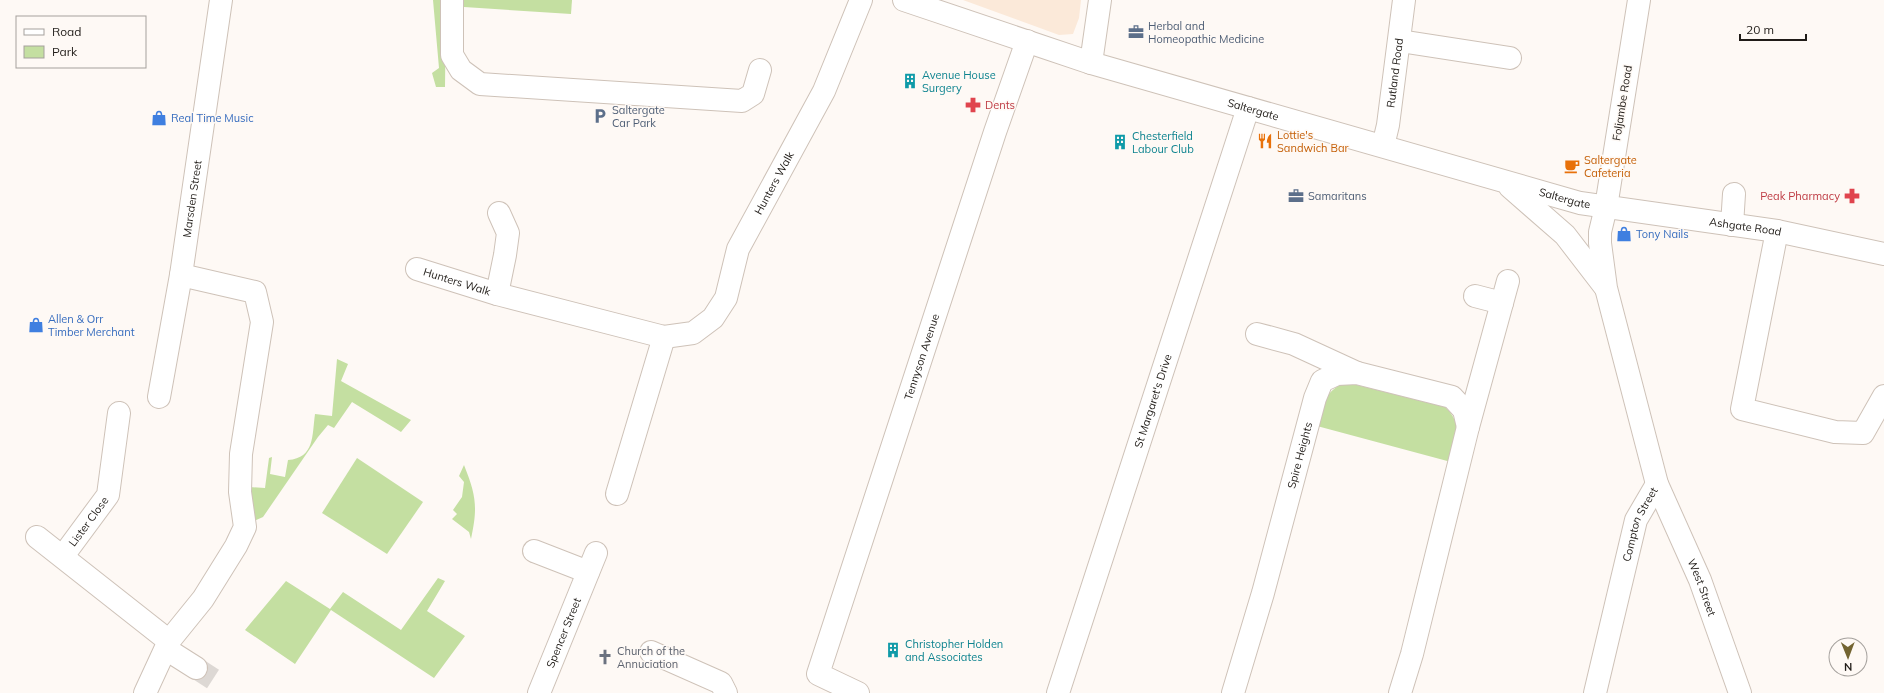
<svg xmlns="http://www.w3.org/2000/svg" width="1884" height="693" viewBox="0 0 1884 693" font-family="Mulish,sans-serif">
<rect width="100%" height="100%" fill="#fef9f5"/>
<!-- built -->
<polygon fill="#fbe9d9" points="963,0 1081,0 1079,18 1073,34 1059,35"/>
<!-- green -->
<g fill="#c4dfa1">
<polygon points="433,0 446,0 445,87 436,87 432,73 439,68"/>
<polygon points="464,0 572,0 571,14 464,7"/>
<path d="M 337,359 L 348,364 L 341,381 L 411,420 L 401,432 L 352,402 L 334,428 L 328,425 L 318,437 L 263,517 L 254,521 L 249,487 L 265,488 L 269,458 L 272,457 L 270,474 L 285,477 L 288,460 C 315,458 312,435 315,414 L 332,416 Z"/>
<path d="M 1342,384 L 1353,384 L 1445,407 C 1464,425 1456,439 1451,462 L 1317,426 C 1322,409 1324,392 1342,384 Z"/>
<polygon points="357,458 423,502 387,554 322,513"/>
<path d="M 464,465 C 476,495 478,507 471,539 L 469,532 L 452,519 L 457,514 L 453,510 L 462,497 L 464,482 L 459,476 Z"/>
<polygon points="438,578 445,581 427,611 465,636 434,678 331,610 295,664 245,630 286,581 330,609 343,592 401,630"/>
</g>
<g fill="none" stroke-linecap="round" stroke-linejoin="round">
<!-- minor-tunnel -->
<polyline stroke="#ddd8d4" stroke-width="22" stroke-dasharray="22 11" stroke-linecap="butt" points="196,668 213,679"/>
<defs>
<g id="minor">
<polyline points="452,0 452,55 461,70 480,84 742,101 753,94 760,70"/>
<path id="s1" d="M 904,0 L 1091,63 L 1580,203 L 1777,231 L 1884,254"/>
<path id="s2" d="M 1639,0 L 1606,207 L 1600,232 L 1600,243 L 1606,288 L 1657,484 L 1700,580 L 1740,693"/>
<polyline points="1400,41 1510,58"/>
<polyline points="1091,63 1100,0"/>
<path id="s3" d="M 1383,146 L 1388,125 L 1404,0"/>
<polyline points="1510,187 1565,235 1605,287"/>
<polyline points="1732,225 1734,194"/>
<polyline points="1777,231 1742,409 1835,432 1863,433 1884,396"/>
<path id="s4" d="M 417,269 L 497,294 L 664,337 L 693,333 L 713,318 L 726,298 L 738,249 L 824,91 L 861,0"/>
<polyline points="497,294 505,255 508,233 499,213"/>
<polyline points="1475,296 1502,303"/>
<polyline points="1257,334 1294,344 1357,373"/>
<path id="s5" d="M 159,397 L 181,275 L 221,0"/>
<polyline points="617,494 664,337"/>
<polyline points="37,537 169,641"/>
<polyline points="534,551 588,572"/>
<path id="s6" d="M 63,556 L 108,495 L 119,413"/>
<polyline points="166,649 196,668"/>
<polyline points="651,652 721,683 726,693"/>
<polyline points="145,693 169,641 203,599 236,546 245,527 240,492 241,454 262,322 255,292 181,275"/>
<path id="s7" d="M 539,693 L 596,553"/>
<path id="s8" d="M 858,693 L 818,674 L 995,132 L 1027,41"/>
<path id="s9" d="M 1058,693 L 1248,108"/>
<path id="s10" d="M 1233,693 L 1263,593 L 1315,398 L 1322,381 L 1337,374 L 1357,373 L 1452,397 L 1464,410 L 1468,427"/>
<polyline points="1400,693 1412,654 1468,427 1508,281"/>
<path id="s11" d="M 1595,693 L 1636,520 L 1657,484"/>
</g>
</defs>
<!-- minor casing -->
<use href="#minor" stroke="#cec2b8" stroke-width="24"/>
<!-- minor -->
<use href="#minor" stroke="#fff" stroke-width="22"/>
</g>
<!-- icons -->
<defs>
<symbol id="office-bare" viewBox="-9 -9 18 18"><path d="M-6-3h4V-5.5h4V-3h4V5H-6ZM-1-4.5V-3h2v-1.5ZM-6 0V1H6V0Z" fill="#5c6f8a" stroke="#fef9f5" stroke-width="2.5" paint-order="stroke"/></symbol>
<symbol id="building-bare" viewBox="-9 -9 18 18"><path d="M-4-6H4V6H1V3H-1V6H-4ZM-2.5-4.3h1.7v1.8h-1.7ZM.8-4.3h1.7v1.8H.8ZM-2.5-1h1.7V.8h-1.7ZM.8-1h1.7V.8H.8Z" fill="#0f9aa8" stroke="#fef9f5" stroke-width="2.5" paint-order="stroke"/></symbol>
<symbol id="pharmacy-bare" viewBox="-9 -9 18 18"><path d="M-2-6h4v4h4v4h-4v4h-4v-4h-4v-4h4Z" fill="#e0444e" stroke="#fef9f5" stroke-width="2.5" paint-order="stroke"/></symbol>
<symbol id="parking-bare" viewBox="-9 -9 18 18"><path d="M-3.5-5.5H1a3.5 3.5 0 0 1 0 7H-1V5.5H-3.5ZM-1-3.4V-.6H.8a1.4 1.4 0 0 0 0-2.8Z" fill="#5c6f8a" stroke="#fef9f5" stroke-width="2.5" paint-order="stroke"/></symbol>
<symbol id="shop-bare" viewBox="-9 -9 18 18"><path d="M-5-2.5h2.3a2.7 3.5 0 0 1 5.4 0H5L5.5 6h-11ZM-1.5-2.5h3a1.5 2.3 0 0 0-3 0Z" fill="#3f7fe0" stroke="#fef9f5" stroke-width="2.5" paint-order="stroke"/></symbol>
<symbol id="restaurant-bare" viewBox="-9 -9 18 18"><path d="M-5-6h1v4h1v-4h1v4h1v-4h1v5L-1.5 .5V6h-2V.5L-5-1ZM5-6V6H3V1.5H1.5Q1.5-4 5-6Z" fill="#e8710a" stroke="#fef9f5" stroke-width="2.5" paint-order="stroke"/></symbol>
<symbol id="cafe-bare" viewBox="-9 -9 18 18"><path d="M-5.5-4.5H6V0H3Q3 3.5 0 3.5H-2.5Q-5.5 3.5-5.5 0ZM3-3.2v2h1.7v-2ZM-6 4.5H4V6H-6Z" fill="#e8710a" stroke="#fef9f5" stroke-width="2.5" paint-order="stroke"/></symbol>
<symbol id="church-bare" viewBox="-9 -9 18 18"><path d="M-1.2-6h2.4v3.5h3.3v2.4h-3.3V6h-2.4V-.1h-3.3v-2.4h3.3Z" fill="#6b7280" stroke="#fef9f5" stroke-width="2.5" paint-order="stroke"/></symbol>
</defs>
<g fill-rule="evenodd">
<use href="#office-bare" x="1125" y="21" width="22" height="22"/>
<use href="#building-bare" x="899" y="70" width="22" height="22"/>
<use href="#pharmacy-bare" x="962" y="94" width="22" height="22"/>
<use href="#parking-bare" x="589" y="105" width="22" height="22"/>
<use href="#shop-bare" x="148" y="107" width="22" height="22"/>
<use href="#restaurant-bare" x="1254" y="130" width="22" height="22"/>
<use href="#building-bare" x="1109" y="131" width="22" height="22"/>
<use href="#cafe-bare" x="1561" y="155" width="22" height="22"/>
<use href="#office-bare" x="1285" y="185" width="22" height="22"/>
<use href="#pharmacy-bare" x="1841" y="185" width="22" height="22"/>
<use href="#shop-bare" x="1613" y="223" width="22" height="22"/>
<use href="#shop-bare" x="25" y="314" width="22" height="22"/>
<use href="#building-bare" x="882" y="639" width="22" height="22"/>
<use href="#church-bare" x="594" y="646" width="22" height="22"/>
</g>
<g text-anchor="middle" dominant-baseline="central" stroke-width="3" stroke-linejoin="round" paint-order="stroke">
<!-- service labels -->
<g font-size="11" fill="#4e5e75" stroke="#fef9f5" text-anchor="start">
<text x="1148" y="26">Herbal and<tspan x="1148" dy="13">Homeopathic Medicine</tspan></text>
<text x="612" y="110">Saltergate<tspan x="612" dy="13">Car Park</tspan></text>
<text x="1308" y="196">Samaritans</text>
</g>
<!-- street labels -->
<g font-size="11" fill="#201c18" stroke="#fef9f5">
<text stroke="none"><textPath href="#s3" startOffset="74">Rutland Road</textPath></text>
<text transform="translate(1622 103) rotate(-81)">Foljambe Road</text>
<text stroke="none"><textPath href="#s1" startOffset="366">Saltergate</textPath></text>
<text stroke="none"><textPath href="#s4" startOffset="460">Hunters Walk</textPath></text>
<text stroke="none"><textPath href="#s1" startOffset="690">Saltergate</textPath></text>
<text stroke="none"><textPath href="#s5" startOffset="201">Marsden Street</textPath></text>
<text stroke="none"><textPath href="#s1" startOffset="873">Ashgate Road</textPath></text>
<text stroke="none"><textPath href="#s4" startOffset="42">Hunters Walk</textPath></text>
<text stroke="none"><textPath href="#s8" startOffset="378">Tennyson Avenue</textPath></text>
<text stroke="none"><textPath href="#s9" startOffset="307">St Margaret's Drive</textPath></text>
<text stroke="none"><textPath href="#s10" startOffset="247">Spire Heights</textPath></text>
<text stroke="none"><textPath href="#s6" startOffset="43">Lister Close</textPath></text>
<text stroke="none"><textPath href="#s11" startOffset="175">Compton Street</textPath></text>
<text stroke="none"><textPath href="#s2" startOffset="607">West Street</textPath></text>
<text stroke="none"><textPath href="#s7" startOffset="65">Spencer Street</textPath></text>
</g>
<!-- culture labels -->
<g font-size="11" fill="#0d838f" stroke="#fef9f5" text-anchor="start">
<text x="922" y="75">Avenue House<tspan x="922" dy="13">Surgery</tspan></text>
<text x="1132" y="136">Chesterfield<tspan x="1132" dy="13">Labour Club</tspan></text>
<text x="905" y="644">Christopher Holden<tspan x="905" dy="13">and Associates</tspan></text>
</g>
<!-- health labels -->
<g font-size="11" fill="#be3a42" stroke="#fef9f5" text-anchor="start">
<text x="985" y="105">Dents</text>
<text x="1840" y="196" text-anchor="end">Peak Pharmacy</text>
</g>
<!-- shop labels -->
<g font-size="11" fill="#366cbe" stroke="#fef9f5" text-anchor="start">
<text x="171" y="118">Real Time Music</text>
<text x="1636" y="234">Tony Nails</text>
<text x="48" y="319">Allen &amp; Orr<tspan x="48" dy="13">Timber Merchant</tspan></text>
</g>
<!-- food labels -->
<g font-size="11" fill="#c56008" stroke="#fef9f5" text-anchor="start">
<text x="1277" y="135">Lottie's<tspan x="1277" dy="13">Sandwich Bar</tspan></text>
<text x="1584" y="160">Saltergate<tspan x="1584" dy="13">Cafeteria</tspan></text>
</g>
<!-- worship labels -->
<g font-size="11" fill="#5b616d" stroke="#fef9f5" text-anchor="start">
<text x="617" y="651">Church of the<tspan x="617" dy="13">Annuciation</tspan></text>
</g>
</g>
<!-- legend -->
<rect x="16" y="16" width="130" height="52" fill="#fef9f5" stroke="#a5a19d"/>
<rect x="24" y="29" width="20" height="6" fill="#ffffff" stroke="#a5a19d"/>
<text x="52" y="36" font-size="12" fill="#201c18">Road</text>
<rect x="24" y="46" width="20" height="12" fill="#c4dfa1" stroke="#a5a19d"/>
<text x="52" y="56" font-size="12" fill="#201c18">Park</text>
<!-- north arrow -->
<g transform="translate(1848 657) rotate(179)"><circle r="19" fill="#fef9f5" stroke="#a5a19d"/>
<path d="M0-3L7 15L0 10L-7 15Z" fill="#736431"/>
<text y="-6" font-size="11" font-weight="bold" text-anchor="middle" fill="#201c18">N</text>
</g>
<!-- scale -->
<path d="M1740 34v6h66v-6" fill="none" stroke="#201c18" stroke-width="2"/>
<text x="1746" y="34" font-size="12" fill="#201c18" stroke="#fef9f5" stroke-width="3" paint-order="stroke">20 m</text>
</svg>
